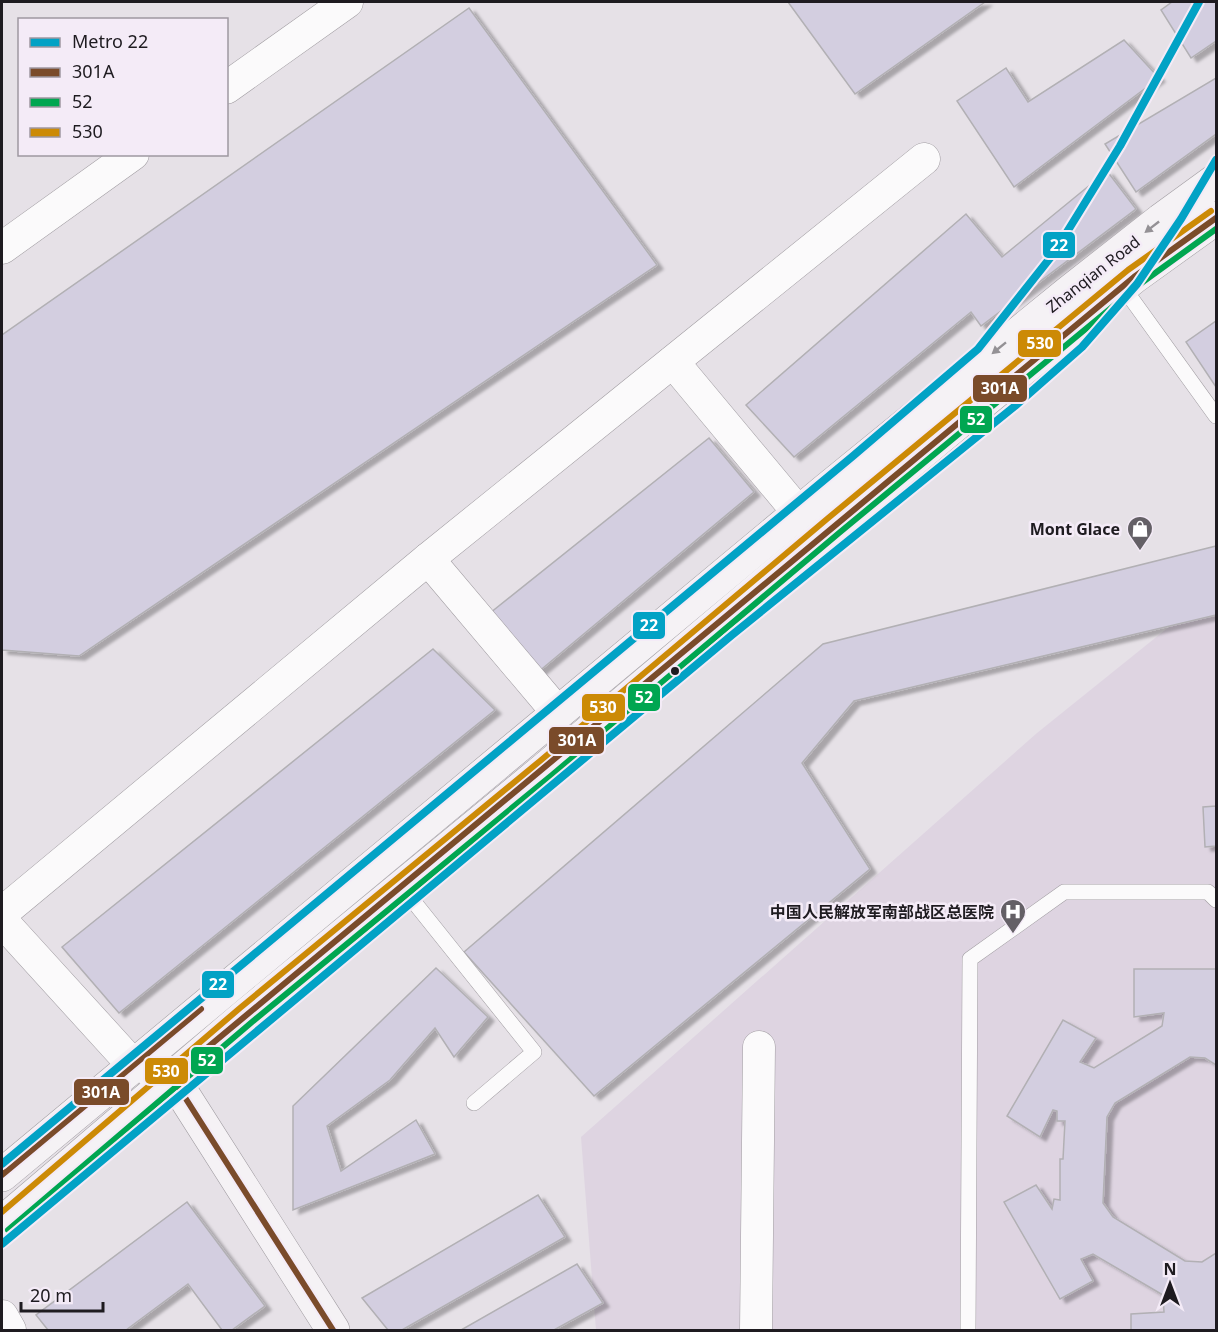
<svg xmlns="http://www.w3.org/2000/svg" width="1218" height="1332" viewBox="0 0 1218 1332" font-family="'Noto Sans','Noto Sans SC',sans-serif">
<defs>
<filter id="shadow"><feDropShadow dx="6" dy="4" stdDeviation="1.5" flood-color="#0004"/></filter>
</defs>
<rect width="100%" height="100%" fill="#e6e1e7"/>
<!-- built -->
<polygon fill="#ded4e1" points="1216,589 1216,1330 596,1330 581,1137 1037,733"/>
<!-- building -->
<g fill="#d3cee0" stroke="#b2b0b4" stroke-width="1.5" filter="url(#shadow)">
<polygon points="788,2 985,2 855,94"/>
<polygon points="1172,2 1216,2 1216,41 1191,58 1161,10"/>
<polygon points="469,8 657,265 79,656 2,650 2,335"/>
<polygon points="1124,40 1159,78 1014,187 957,101 1006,68 1028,102"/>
<polygon points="1216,78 1216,134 1136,192 1105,144"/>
<polygon points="1107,171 1136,209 981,326 971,312 794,457 746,405 966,214 1002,257"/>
<polygon points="1216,321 1216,387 1186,342"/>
<polygon points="709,438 754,492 537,673 490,613"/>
<polygon points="1216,546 1216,615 854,701 802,763 870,869 594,1096 464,952 823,644"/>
<polygon points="433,649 495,710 119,1013 62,947"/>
<polygon points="1216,806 1216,846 1205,847 1203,807"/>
<polygon points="436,968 488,1017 454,1057 435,1028 390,1080 327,1126 341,1171 416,1120 435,1154 293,1210 293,1106"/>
<polygon points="1134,969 1216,969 1216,1065 1205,1058 1190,1057 1115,1103 1107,1117 1103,1203 1113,1217 1185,1261 1202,1262 1216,1253 1216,1330 1131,1330 1131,1314 1164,1312 1163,1295 1093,1254 1081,1259 1093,1281 1060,1299 1004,1202 1036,1185 1052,1209 1054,1199 1060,1200 1060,1159 1063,1159 1065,1121 1057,1121 1057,1111 1053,1110 1040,1137 1007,1116 1063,1020 1096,1038 1080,1062 1094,1068 1162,1026 1164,1013 1134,1017"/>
<polygon points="538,1195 565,1237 402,1330 388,1330 362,1298"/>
<polygon points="187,1202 265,1306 232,1330 222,1330 188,1284 126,1330 48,1330 36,1315"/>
<polygon points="577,1264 603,1303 554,1330 461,1330"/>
</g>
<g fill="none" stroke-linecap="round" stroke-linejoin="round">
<defs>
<g id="lane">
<polyline points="1123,287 1216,416"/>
<polyline points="402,887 534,1052 474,1103"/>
<polyline points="968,1330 970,959 1064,892 1208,892 1216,900"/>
</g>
<g id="street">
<polyline points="226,88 347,2"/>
<polyline points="2,248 133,154"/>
<polyline points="673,362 798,512"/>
<polyline points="428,559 558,713"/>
<polyline points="2,913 428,559 924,159"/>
<polyline points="2,921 133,1065"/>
<polyline points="2,1316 10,1330"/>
<polyline points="756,1330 759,1047"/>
</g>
<g id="secondary">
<polyline points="151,1071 172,1077 333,1330"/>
<polyline points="2,1175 826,490 1068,293 1161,220 1216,180"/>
<polyline points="2,1223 246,1015 546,768 833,526 1134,277 1216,218"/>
</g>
</defs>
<!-- lane casing -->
<use href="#lane" stroke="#a09ca1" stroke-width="16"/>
<!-- street casing -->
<use href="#street" stroke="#a09ca1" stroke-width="33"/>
<!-- secondary casing -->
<use href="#secondary" stroke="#a09ca1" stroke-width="34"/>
<!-- lane -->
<use href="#lane" stroke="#fbfafb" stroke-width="15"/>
<!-- street -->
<use href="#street" stroke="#fbfafb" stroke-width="32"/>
<!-- secondary -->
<use href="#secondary" stroke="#f5f2f5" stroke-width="33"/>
<defs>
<g id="bus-1">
<polyline points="2,1175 201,1009"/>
<polyline points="333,1330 172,1077 1134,277 1216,218"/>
</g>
<polyline id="bus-2" points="8,1230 252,1022 552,775 839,533 1140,284 1216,229"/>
<polyline id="bus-3" points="2,1212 240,1008 540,761 827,519 1128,270 1211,211"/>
</defs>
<!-- bus-1 casing -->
<use href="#bus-1" stroke="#f4ebf7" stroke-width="10"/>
<!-- bus-2 casing -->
<use href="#bus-2" stroke="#f4ebf7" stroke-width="10"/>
<!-- bus-3 casing -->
<use href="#bus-3" stroke="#f4ebf7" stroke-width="10"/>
<!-- bus-1 -->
<use href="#bus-1" stroke="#7a4b2a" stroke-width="6"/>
<!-- bus-2 -->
<use href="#bus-2" stroke="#00a651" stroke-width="6"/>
<!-- bus-3 -->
<use href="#bus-3" stroke="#cc8a06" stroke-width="6"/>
<defs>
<g id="metro-1">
<polyline points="2,1164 853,456 978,349 1054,253 1120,146 1199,2"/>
<polyline points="2,1244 732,635 1015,406 1082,347 1137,284 1181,219 1216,160"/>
</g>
</defs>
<!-- metro-1 casing -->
<use href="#metro-1" stroke="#f4ebf7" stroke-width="12"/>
<!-- metro-1 -->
<use href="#metro-1" stroke="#02a2c5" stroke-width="8"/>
</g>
<!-- one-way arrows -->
<defs><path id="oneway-solid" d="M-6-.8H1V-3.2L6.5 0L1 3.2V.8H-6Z" transform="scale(1.5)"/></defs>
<g fill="#949195">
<use href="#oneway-solid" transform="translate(1152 227) rotate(142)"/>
<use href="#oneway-solid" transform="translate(999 348) rotate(141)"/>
</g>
<!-- icons -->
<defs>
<symbol id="shop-pin" viewBox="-11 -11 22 30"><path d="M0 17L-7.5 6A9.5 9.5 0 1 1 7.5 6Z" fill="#646066" stroke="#f4ebf7"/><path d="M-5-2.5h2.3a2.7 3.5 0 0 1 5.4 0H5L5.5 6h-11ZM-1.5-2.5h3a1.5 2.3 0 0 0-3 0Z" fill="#fff"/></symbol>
<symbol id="hospital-pin" viewBox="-11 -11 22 30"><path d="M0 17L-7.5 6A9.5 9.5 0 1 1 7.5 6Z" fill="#646066" stroke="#f4ebf7"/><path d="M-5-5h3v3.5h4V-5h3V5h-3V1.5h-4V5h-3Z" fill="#fff"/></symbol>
</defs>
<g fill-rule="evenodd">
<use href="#shop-pin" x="1125" y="514" width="30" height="40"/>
<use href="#hospital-pin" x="998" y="897" width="30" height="40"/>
</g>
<!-- markers -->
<circle fill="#1e1b20" stroke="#f4ebf7" stroke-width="2" cx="675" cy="671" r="5"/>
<g text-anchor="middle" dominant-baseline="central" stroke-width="5" stroke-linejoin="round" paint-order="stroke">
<!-- street labels -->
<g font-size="16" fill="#1e1b20" stroke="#f4ebf7">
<text transform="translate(1093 274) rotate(-38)">Zhanqian Road</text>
</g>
<!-- poi labels -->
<g font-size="16" font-weight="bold" fill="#1e1b20" stroke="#f4ebf7" text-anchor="end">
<text x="1120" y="529">Mont Glace</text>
<text x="994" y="912">中国人民解放军南部战区总医院</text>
</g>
</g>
<g stroke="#f4ebf7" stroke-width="2">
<rect x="1042" y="231" width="34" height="28" rx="6" fill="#02a2c5"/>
<rect x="1017" y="329" width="45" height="29" rx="6" fill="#cc8a06"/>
<rect x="972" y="374" width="56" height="29" rx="6" fill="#7a4b2a"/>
<rect x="959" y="405" width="34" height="29" rx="6" fill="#00a651"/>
<rect x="632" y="611" width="34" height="29" rx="6" fill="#02a2c5"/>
<rect x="627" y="683" width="34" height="29" rx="6" fill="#00a651"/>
<rect x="581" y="693" width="45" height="29" rx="6" fill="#cc8a06"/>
<rect x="548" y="726" width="57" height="29" rx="6" fill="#7a4b2a"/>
<rect x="201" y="970" width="34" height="29" rx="6" fill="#02a2c5"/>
<rect x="190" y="1046" width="34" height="29" rx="6" fill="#00a651"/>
<rect x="144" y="1057" width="45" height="28" rx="6" fill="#cc8a06"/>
<rect x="73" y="1078" width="57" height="28" rx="6" fill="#7a4b2a"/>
</g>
<g font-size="16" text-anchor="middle" font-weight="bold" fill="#fff">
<text x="1059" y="251">22</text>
<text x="1040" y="349">530</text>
<text x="1000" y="394">301A</text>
<text x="976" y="425">52</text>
<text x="649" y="631">22</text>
<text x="644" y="703">52</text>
<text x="603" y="713">530</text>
<text x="577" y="746">301A</text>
<text x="218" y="990">22</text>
<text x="207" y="1066">52</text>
<text x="166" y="1077">530</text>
<text x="101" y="1098">301A</text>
</g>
<!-- border -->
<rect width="1218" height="1332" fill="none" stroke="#1e1b20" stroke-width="6"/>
<!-- legend -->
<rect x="18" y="18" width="210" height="138" fill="#f4ebf7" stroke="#9e98a1" stroke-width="1.5"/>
<rect x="30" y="38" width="30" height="9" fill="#02a2c5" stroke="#9e98a1" stroke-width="1.5"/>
<text x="72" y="48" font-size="18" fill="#1e1b20">Metro 22</text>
<rect x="30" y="68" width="30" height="9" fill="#7a4b2a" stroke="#9e98a1" stroke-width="1.5"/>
<text x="72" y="78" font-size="18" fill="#1e1b20">301A</text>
<rect x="30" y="98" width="30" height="9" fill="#00a651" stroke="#9e98a1" stroke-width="1.5"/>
<text x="72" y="108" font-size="18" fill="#1e1b20">52</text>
<rect x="30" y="128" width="30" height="9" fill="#cc8a06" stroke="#9e98a1" stroke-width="1.5"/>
<text x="72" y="138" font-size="18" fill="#1e1b20">530</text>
<!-- north arrow -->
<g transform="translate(1170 1284)" stroke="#f4ebf7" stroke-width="4.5" paint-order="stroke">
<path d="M0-4.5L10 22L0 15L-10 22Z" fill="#1e1b20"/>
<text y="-9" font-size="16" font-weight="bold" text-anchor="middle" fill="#1e1b20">N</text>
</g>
<!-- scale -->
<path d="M21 1302v9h82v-9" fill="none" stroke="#1e1b20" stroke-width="3"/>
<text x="30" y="1302" font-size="18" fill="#1e1b20" stroke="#f4ebf7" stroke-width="4.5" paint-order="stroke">20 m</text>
</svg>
